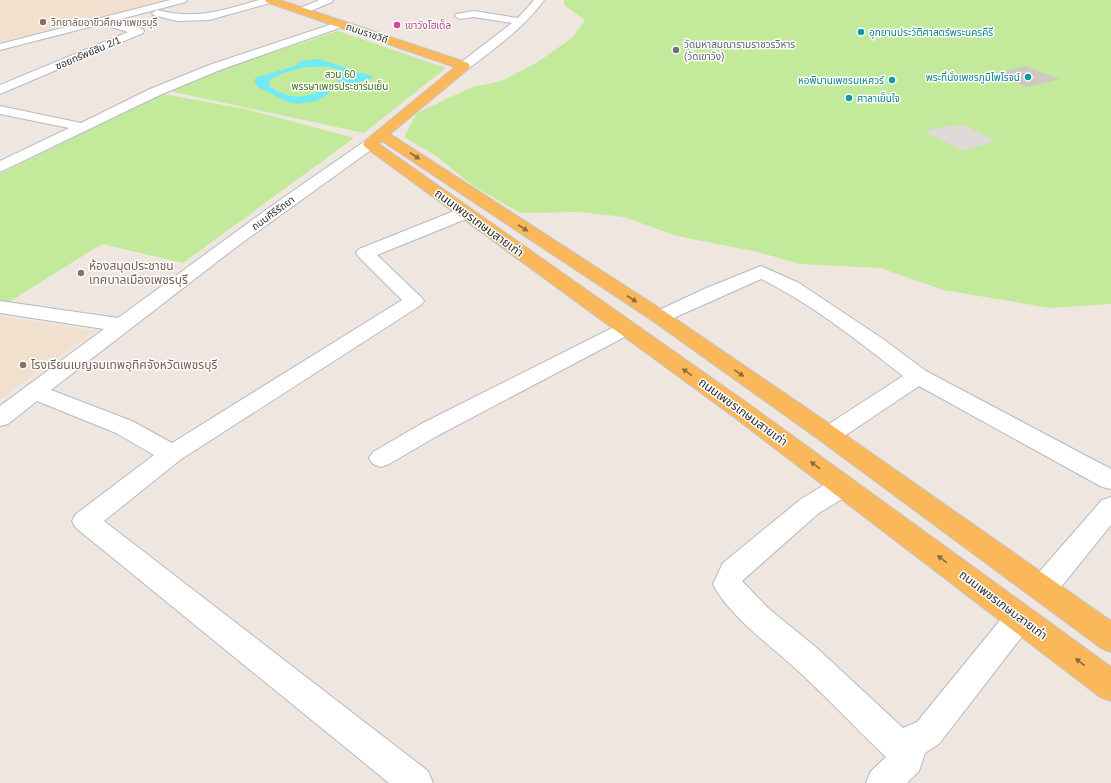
<svg xmlns="http://www.w3.org/2000/svg" width="1111" height="783" viewBox="0 0 1111 783" font-family="Helvetica,'Noto Sans Thai',sans-serif">
<rect width="100%" height="100%" fill="#f0e6e0"/>
<!-- education -->
<g fill="#f2e0cf">
<polygon points="0,0 173,0 0,45"/>
<polygon points="0,316 94,331 0,399"/>
</g>
<!-- green -->
<g fill="#c3e99a">
<polygon points="564,0 1111,0 1111,304 1051,308 943,290 880,268 800,264 758,252 677,236 624,217 579,212 520,213 472,185 436,156 404,137 417,113 472,87 502,81 538,62 573,37 585,20 564,5"/>
<polygon points="338,31 446,68 364,133 169,91 216,71"/>
<polygon points="163,94 246,109 354,138 183,263 102,244 9,302 0,301 0,174"/>
</g>
<!-- plaza -->
<polygon fill="#dfdad8" points="964,125 995,141 964,151 925,132 940,127"/>
<!-- water -->
<path fill="#6eebf7" fill-rule="evenodd" d="M 318,59 L 351,69 C 358,75 367,71 373,78 L 336,88 L 317,101 L 297,104 L 288,102 L 258,87 L 255,83 L 255,78 L 295,66 L 301,61 ZM 308,67 C 318,67 338,64 344,75 C 340,82 333,84 326,88 C 305,99 290,100 269,86 L 270,80 C 281,73 295,69 308,67 Z"/>
<!-- building -->
<polygon fill="#cfc7c1" points="1026,66 1033,69 1059,79 1027,87 994,74"/>
<g fill="none" stroke-linecap="round" stroke-linejoin="round">
<defs>
<g id="minor">
<polygon points="170,0 187,0 186,2 113,21 143,29 144,31 143,33 0,94 0,85 128,32 101,24 0,50 0,44"/>
<path d="M 259,0 L 275,0 L 274,2 L 209,20 L 177,21 L 153,15 L 152,13 L 157,10 C 197,20 220,11 259,0 Z"/>
<polygon points="319,0 333,0 332,2 306,13 302,14 297,11 298,9"/>
<path d="M 534,0 L 544,0 C 524,28 495,48 468,69 L 460,69 L 458,66 L 460,63 L 512,23 L 474,17 L 460,19 L 455,16 L 456,14 L 474,11 L 518,18 Z"/>
<polygon points="341,21 345,22 346,24 345,26 220,70 160,95 0,172 0,161 69,128 0,114 0,106 81,123 150,89 212,64"/>
<polygon points="370,140 375,141 377,144 375,147 235,248 51,390 132,421 172,443 402,300 359,257 356,253 359,249 459,209 465,208 471,209 473,213 471,217 377,255 421,297 424,301 421,305 180,460 104,521 428,771 433,783 389,783 76,528 72,521 76,514 154,455 116,433 37,401 8,424 0,426 0,406 104,329 0,313 0,301 118,318 270,207 365,141"/>
<path d="M 761,266 L 799,283 L 883,339 L 926,371 L 1111,469 L 1111,489 L 1102,487 L 919,386 L 837,441 L 829,443 L 821,441 L 817,435 L 821,429 L 903,376 C 858,341 812,304 761,279 L 667,321 L 660,323 L 653,321 L 650,317 L 653,313 L 704,289 Z"/>
<polygon points="627,322 634,324 637,328 634,332 437,436 389,464 381,467 373,464 369,458 373,452 421,424 620,324"/>
<path d="M 843,476 L 852,479 L 855,486 L 852,493 L 819,513 L 742,581 L 768,608 L 818,649 L 903,728 L 917,722 L 1010,608 L 1020,604 L 1030,608 L 1034,617 L 1030,626 L 939,744 L 925,753 L 919,771 L 907,783 L 866,783 L 871,771 L 886,757 C 855,728 827,697 796,669 C 771,646 727,614 713,584 L 723,563 L 801,499 L 834,479 Z"/>
<polygon points="1111,497 1111,525 1053,597 1043,600 1033,597 1029,588 1033,579 1102,500"/>
</g>
<polygon id="major" points="265,0 280,0 468,63 470,66 468,69 390,134 667,313 837,429 1111,621 1111,652 1101,648 821,441 653,321 382,141 379,144 750,405 1111,667 1111,701 1100,697 734,417 365,147 363,144 365,141 455,67 266,2"/>
</defs>
<!-- minor casing -->
<use href="#minor" stroke="#b4b9c2" stroke-width="2"/>
<!-- major casing -->
<use href="#major" stroke="#c4c4c4" stroke-width="2"/>
<!-- minor -->
<use href="#minor" fill="#fff" fill-rule="evenodd"/>
<!-- major -->
<use href="#major" fill="#fab85b" fill-rule="evenodd"/>
</g>
<!-- one-way arrows -->
<defs><path id="oneway-solid" d="M-6-.8H1V-3.2L6.5 0L1 3.2V.8H-6Z"/></defs>
<g fill="#8a6c42">
<use href="#oneway-solid" transform="translate(415 156) rotate(33)"/>
<use href="#oneway-solid" transform="translate(523 228) rotate(33)"/>
<use href="#oneway-solid" transform="translate(632 299) rotate(33)"/>
<use href="#oneway-solid" transform="translate(687 372) rotate(-144)"/>
<use href="#oneway-solid" transform="translate(739 373) rotate(35)"/>
<use href="#oneway-solid" transform="translate(815 465) rotate(-144)"/>
<use href="#oneway-solid" transform="translate(942 559) rotate(-143)"/>
<use href="#oneway-solid" transform="translate(1080 662) rotate(-143)"/>
</g>
<!-- markers -->
<g fill="#8d6e63" stroke="#fff" stroke-width="1.5">
<circle cx="43" cy="22" r="4"/>
<circle cx="81" cy="273" r="4"/>
<circle cx="23" cy="365" r="4"/>
</g>
<circle fill="#d1479c" stroke="#fff" stroke-width="1.5" cx="397" cy="25" r="4"/>
<g fill="#0f9aa8" stroke="#fff" stroke-width="1.5">
<circle cx="861" cy="32" r="4"/>
<circle cx="1028" cy="77" r="4"/>
<circle cx="892" cy="80" r="4"/>
<circle cx="849" cy="98" r="4"/>
</g>
<circle fill="#6b7280" stroke="#fff" stroke-width="1.5" cx="676" cy="50" r="4"/>
<g text-anchor="middle" dominant-baseline="central" stroke-width="3" stroke-linejoin="round" paint-order="stroke">
<!-- far-education labels -->
<g font-size="10" fill="#785e54" stroke="#fff" text-anchor="start">
<text x="51" y="22">วิทยาลัยอาขีวคึกษาเพขรบุรี</text>
</g>
<!-- far-hotel labels -->
<g font-size="10" fill="#b23c85" stroke="#fff" text-anchor="start">
<text x="405" y="25">เขาวังโฮเต็ล</text>
</g>
<!-- far-culture labels -->
<g font-size="10" fill="#0d838f" stroke="#fff" text-anchor="start">
<text x="869" y="32">อุทยานประวัติศาสตร์พระนครคีรี</text>
<text x="1020" y="77" text-anchor="end">พระที่นั่งเพชรภูมิไพโรจน์</text>
<text x="884" y="80" text-anchor="end">หอพิมานเพชรมเหศวร์</text>
<text x="857" y="98">ศาลาเย็นใจ</text>
</g>
<!-- far-street labels -->
<g font-size="10" fill="#2e2e2e" stroke="#fff">
<text transform="translate(367 33) rotate(19)">ถนนราชวิถี</text>
<text transform="translate(88 53) rotate(-23)">ซอยทรัพย์สิน 2/1</text>
<text transform="translate(273 213) rotate(-36)">ถนนคีรีรัถยา</text>
</g>
<!-- far-worship labels -->
<g font-size="10" fill="#5b616d" stroke="#fff" text-anchor="start">
<text x="684" y="44">วัดมหาสมณารามราชวรวิหาร<tspan x="684" dy="12">(วัดเขาวัง)</tspan></text>
</g>
<!-- far-park labels -->
<g font-size="10" fill="#3a7217" stroke="#fff">
<text x="340" y="74">สวน 60<tspan x="340" dy="12">พรรษาเพชรประชาร่มเย็น</tspan></text>
</g>
<!-- street labels -->
<g font-size="12" fill="#2e2e2e" stroke="#fff">
<text transform="translate(479 223) rotate(36)">ถนนเพชรเกษมสายเก่า</text>
<text transform="translate(743 412) rotate(36)">ถนนเพชรเกษมสายเก่า</text>
<text transform="translate(1003 605) rotate(37)">ถนนเพชรเกษมสายเก่า</text>
</g>
<!-- education labels -->
<g font-size="12" fill="#785e54" stroke="#fff" text-anchor="start">
<text x="89" y="266">ห้องสมุดประชาชน<tspan x="89" dy="14">เทศบาลเมืองเพชรบุรี</tspan></text>
<text x="31" y="365">โรงเรียนเบญจมเทพอุทิศจังหวัดเพชรบุรี</text>
</g>
</g>
</svg>
